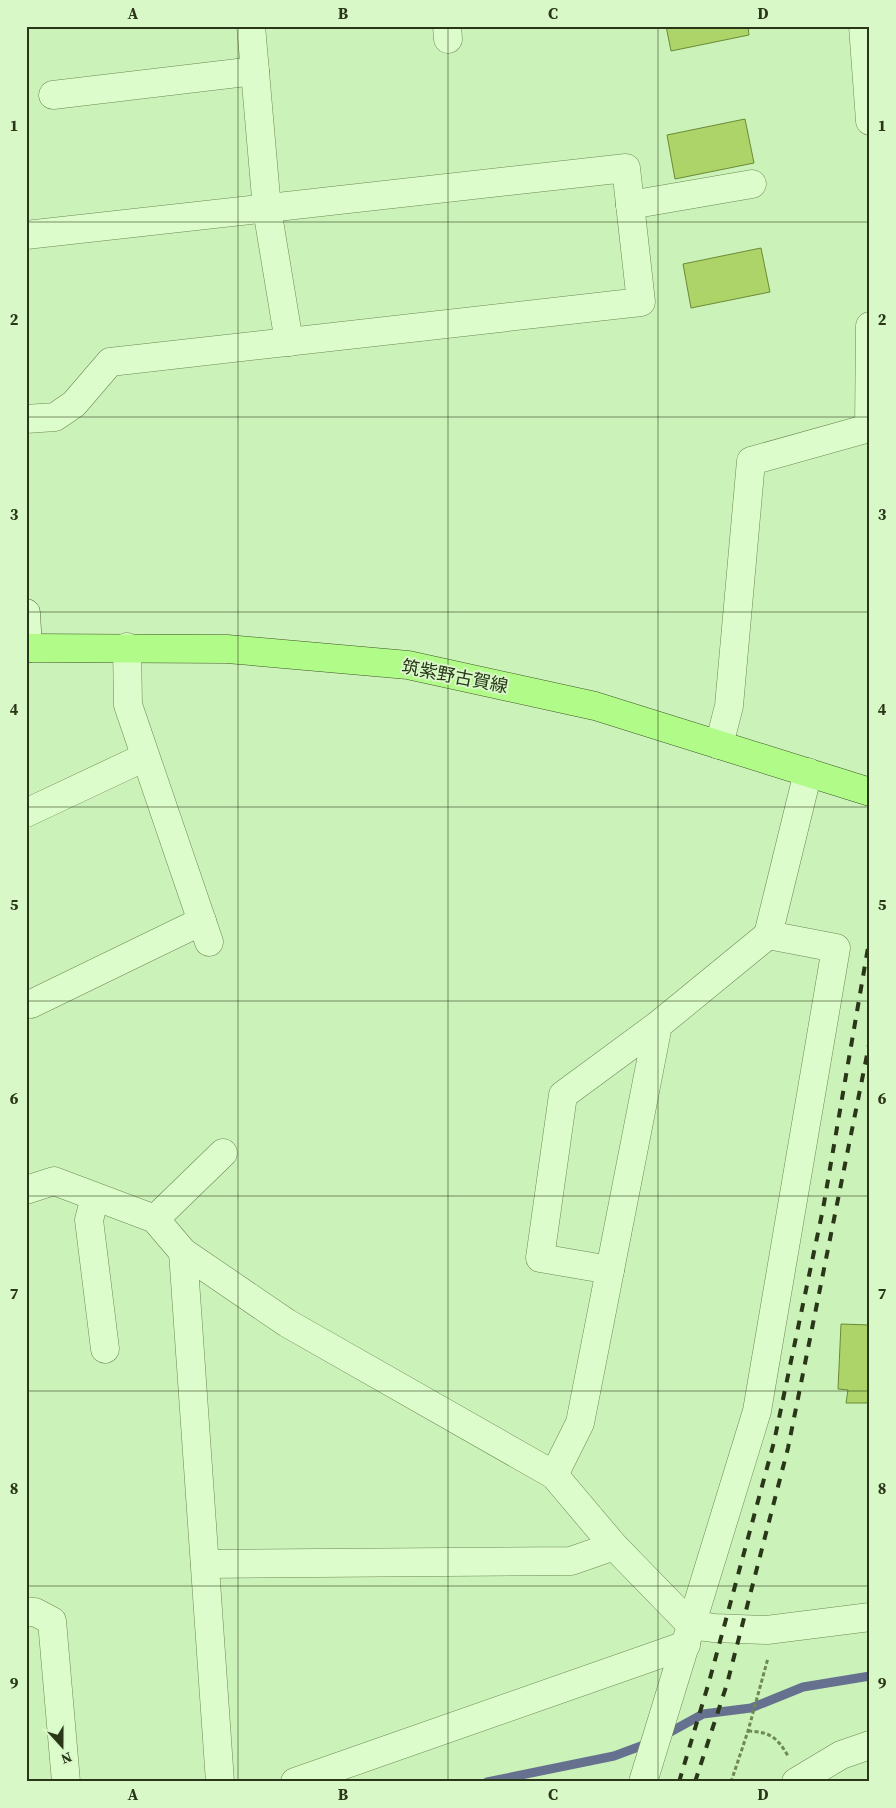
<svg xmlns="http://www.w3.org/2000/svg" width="896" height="1808" viewBox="0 0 896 1808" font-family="'Source Serif 4','Noto Sans JP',serif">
<rect width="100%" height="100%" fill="#cbf2b8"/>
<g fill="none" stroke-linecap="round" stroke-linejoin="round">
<!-- stream -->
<g stroke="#65718e" stroke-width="9">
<polyline points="663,1736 703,1714 751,1708 803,1687 870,1676"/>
<polyline points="487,1782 614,1756 649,1743"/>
</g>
</g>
<!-- building -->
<g fill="#acd469" stroke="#6c8a35">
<polygon points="666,26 748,26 749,35 671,51"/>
<polygon points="745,119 754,163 675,179 667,135"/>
<polygon points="761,248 770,292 691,308 683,264"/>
<polygon points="841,1324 870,1325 870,1403 846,1403 848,1390 838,1389"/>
</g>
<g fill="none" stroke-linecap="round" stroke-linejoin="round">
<defs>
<g id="street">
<polyline points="251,26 267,209 289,342"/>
<polyline points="447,26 448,39"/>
<polyline points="863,26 870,121"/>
<polyline points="53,95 255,71"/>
<polyline points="630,205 752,184"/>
<polyline points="26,235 626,168 641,302 110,362 74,404 55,417 26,419"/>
<polyline points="127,647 128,705 209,942"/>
<polyline points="719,745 729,706 751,461 869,428 870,326"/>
<polyline points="26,813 145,757"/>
<polyline points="768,935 808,772"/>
<polyline points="31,1004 202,921"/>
<polyline points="26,1190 54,1181 155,1219 183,1252 287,1323 554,1475 614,1546 691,1625 714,1628 767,1630 870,1617"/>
<polyline points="95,1197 89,1220 105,1349"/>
<polyline points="155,1219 223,1153"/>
<polyline points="183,1252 220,1782"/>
<polyline points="610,1270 540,1258 563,1095 658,1025"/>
<polyline points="554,1475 580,1423 658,1025 768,935 836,948 757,1411 643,1782"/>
<polyline points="205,1564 571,1561 614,1546"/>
<polyline points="26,1612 35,1612 52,1621 66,1782"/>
<polyline points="295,1782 686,1645"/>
<polyline points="796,1782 841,1755 870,1745"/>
</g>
<polyline id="secondary" points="26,613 28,648"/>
<polyline id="primary" points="26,648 227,649 408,665 595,706 870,792"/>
</defs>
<!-- street casing -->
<use href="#street" stroke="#6e8952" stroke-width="29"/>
<!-- secondary casing -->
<use href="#secondary" stroke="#526a35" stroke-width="29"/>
<!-- primary casing -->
<use href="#primary" stroke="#415527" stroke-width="29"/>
<!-- path -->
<g stroke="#6e8952" stroke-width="3" stroke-dasharray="4 2.5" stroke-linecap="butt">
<path d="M 748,1731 C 770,1732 777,1737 788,1756"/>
<polyline points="731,1782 748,1731 768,1658"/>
</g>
<!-- street -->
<use href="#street" stroke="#dcfccb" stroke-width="28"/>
<!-- secondary -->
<use href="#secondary" stroke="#dcfccb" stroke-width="28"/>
<!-- primary -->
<use href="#primary" stroke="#b1fb89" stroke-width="28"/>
<!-- rail -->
<g stroke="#293618" stroke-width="4" stroke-dasharray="9 9" stroke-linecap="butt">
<polyline points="679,1782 709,1682 774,1442 823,1209 870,936"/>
<polyline points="695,1782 727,1684 788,1448 870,1040"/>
</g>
</g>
<!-- grid -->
<path fill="none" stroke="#293618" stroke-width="1" stroke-opacity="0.55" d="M 238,26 L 238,1782M 448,26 L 448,1782M 658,26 L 658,1782M 26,222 L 870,222M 26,417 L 870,417M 26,612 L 870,612M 26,807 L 870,807M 26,1001 L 870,1001M 26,1196 L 870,1196M 26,1391 L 870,1391M 26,1586 L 870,1586"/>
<g text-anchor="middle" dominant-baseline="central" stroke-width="4" stroke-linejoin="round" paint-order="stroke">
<!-- street labels -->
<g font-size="18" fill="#293618" stroke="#d8f8c8">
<text transform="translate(455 676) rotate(11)">筑紫野古賀線</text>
</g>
</g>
<!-- border -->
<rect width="896" height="1808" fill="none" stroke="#d8f8c8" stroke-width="55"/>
<!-- north arrow -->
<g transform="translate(62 1746) rotate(159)" stroke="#d8f8c8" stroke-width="4" paint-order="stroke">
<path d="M0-4L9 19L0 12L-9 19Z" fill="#293618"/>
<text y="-8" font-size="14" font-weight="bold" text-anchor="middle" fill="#293618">N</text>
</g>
<rect x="28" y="28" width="840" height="1752" fill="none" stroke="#293618" stroke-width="2"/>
<g font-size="16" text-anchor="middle" font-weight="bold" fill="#293618">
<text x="133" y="19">A</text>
<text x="343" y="19">B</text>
<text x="553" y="19">C</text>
<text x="763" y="19">D</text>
<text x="14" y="131">1</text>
<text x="882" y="131">1</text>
<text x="14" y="325">2</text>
<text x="882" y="325">2</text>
<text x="14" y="520">3</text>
<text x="882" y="520">3</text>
<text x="14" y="715">4</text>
<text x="882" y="715">4</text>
<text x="14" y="910">5</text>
<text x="882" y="910">5</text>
<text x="14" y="1104">6</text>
<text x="882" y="1104">6</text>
<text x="14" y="1299">7</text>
<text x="882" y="1299">7</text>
<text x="14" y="1494">8</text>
<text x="882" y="1494">8</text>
<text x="14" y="1689">9</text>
<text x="882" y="1689">9</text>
<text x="133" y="1800">A</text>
<text x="343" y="1800">B</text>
<text x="553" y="1800">C</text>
<text x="763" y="1800">D</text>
</g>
</svg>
